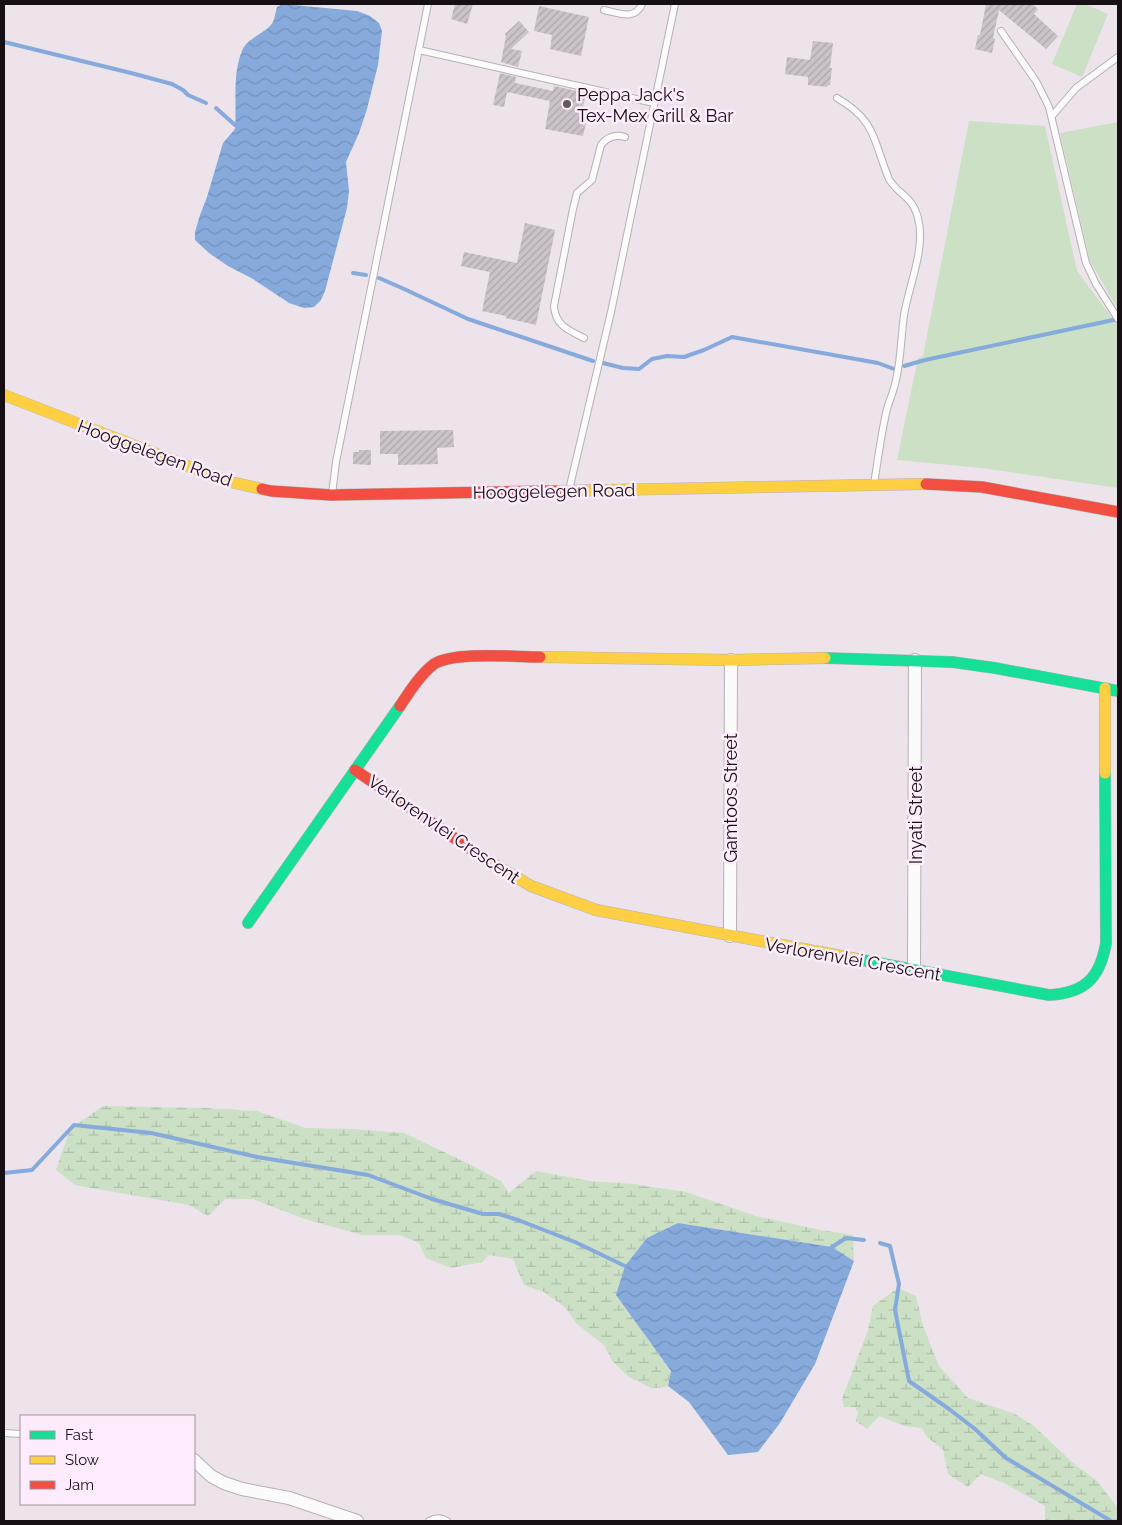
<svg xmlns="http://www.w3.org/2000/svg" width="1122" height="1525" viewBox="0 0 1122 1525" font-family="Raleway,sans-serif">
<defs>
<pattern id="wetland-marsh" width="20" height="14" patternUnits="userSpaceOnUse" patternTransform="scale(1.25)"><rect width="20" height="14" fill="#cce0c6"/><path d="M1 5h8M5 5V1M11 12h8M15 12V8" fill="none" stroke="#aebfa9"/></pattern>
<pattern id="water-waves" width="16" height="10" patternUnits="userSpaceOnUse" patternTransform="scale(1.25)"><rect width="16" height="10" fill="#86aadc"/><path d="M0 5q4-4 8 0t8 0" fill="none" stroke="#7391bc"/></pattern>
<pattern id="building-hatch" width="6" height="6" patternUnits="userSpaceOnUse" patternTransform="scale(1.25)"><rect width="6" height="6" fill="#cac4ca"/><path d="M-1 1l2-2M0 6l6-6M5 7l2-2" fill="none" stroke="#ada7ad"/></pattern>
</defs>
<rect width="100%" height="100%" fill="#ece3eb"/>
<!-- green -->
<g fill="#cce0c6">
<polygon points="1077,4 1085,4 1108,14 1082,77 1052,64"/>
<polygon points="969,121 1045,126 1077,271 1118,326 1118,488 982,468 897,460 918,358 923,356"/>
<polygon points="1118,122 1118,310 1090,261 1060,133"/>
</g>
<!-- wetland -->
<g fill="url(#wetland-marsh)">
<polygon points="103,1106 205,1108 257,1111 305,1128 352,1129 404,1133 471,1165 501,1181 509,1193 536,1171 590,1181 633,1184 686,1192 756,1216 820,1230 853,1235 854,1261 832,1247 678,1223 647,1238 616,1295 671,1371 668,1386 660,1388 651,1388 629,1377 612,1361 605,1346 577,1324 565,1307 544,1292 524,1285 513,1259 489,1255 482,1262 451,1268 426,1258 419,1243 400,1235 362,1235 302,1218 253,1199 225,1199 208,1216 189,1205 75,1185 56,1170 70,1129"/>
<polygon points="898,1288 916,1296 923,1326 939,1366 968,1398 1015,1414 1034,1426 1073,1463 1097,1481 1118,1508 1118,1521 1045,1521 1045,1506 1006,1484 981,1474 968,1487 948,1474 943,1450 926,1436 922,1428 904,1426 879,1416 867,1429 856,1421 858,1412 855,1407 844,1407 842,1399 868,1330 873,1306"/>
</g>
<!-- water -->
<g fill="url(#water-waves)">
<path d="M 283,4 L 357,11 L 370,16 L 379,23 L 382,31 L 378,65 L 367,109 L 359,133 L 346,162 L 349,191 L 347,208 L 325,291 L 321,300 L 314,307 L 304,308 L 289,303 L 253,279 L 228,266 L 209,253 L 195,240 L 195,232 L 200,215 L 207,197 L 223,143 L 235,129 C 237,103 232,75 242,51 C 247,38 262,35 271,25 C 275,20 275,13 277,7 Z"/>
<polygon points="678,1223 832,1247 854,1261 815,1364 780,1423 758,1452 728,1455 689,1402 668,1386 671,1371 616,1295 625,1266 647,1238"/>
</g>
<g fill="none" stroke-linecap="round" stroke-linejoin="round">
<!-- stream -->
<g stroke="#86aadc" stroke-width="4">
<polyline points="4,42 131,73 172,84 183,90 188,95 206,103"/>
<polyline points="216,108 235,125"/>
<polyline points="353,273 366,275"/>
<polyline points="379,278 402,288 468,319 593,361"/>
<polyline points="603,363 623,368 639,369 652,359 667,356 684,357 704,350 732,337 878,363 894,369"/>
<polyline points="904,366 925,360 1118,319"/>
<polyline points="4,1173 32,1170 74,1125 151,1133 257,1157 368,1175 432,1199 483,1214 499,1214 518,1220 575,1242 625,1266"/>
<polyline points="880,1243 890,1246 899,1284 895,1310 909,1381 949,1409 975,1429 1006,1458 1111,1521"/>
<polyline points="832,1247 846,1238 864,1240"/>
</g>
</g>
<!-- building -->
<g fill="url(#building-hatch)">
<polygon points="455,4 473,4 467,24 451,19"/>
<polygon points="986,4 1032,4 1038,9 1034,14 1058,36 1046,49 999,10 993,38 995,39 992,53 975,49 978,35 980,35"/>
<polygon points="539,6 589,17 581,56 550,49 552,35 534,31"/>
<polygon points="519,21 529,32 511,49 522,51 518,67 501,62 506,36 505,34"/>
<polygon points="813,41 833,43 830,68 832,68 830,85 828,85 827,87 808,85 808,77 785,74 787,57 810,60"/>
<polygon points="500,73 516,77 515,83 553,91 554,86 586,93 580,122 586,123 583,136 545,129 550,101 507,92 504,107 493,105"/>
<polygon points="525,223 555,230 536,325 506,318 506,316 482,311 490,272 461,266 464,252 517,263"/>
<polygon points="453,430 454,447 437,448 438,464 398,465 398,454 380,454 380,431"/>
<polygon points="359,450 371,450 371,465 353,464 353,452 359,452"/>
</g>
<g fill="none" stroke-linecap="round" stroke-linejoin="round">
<defs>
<g id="lane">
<path d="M 604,10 C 618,13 635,21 642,4"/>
<polyline points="1001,31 1036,81 1049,107 1086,263 1096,284 1118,319"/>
<polyline points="419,50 654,103"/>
<path d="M 837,98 C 877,121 873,141 889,179 C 899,196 912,195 918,218 C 926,248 909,285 904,315 C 901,337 901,359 896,380 C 894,390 890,399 887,409 C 881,434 878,459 874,484"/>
<polyline points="1052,116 1076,88 1118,57"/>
<path d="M 584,338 C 568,330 555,325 554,306 L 573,209 L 577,193 L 592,180 L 601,145 C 607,137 615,134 625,137"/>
<polyline points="569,490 611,312 675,4"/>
<polyline points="332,494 336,462 428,4"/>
<polyline points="4,1433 21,1434"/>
<path d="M 429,1521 C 436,1517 441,1517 447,1521"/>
</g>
<g id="street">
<polyline points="730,936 731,660"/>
<polyline points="914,970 915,660"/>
<polyline points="194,1460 211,1476 224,1483 242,1489 289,1498 357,1521"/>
</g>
<g id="fast">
<polyline points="825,658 952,662 995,668 1118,691"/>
<polyline points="248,923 400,706"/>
<path d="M 857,959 L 1049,995 C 1085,993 1100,978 1106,943 L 1105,773"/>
</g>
<g id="slow">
<polyline points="4,395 226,481 262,489"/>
<polyline points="556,491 926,484"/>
<polyline points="540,657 731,660 825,658"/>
<polyline points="1105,688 1105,773"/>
<polyline points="482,857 531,886 596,910 857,959"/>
</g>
<g id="jam">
<polyline points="926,484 982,487 1118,512"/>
<polyline points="262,489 271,491 331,495 556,491"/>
<path d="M 400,706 C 410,691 420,675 434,664 C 454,651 515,657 540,657"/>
<polyline points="355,770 482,857"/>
</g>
</defs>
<!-- lane casing -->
<use href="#lane" stroke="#b7b0b6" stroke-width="8"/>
<!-- street casing -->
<use href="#street" stroke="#b7b0b6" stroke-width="14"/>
<!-- fast casing -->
<use href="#fast" stroke="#b7b0b6" stroke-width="12"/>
<!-- slow casing -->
<use href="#slow" stroke="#b7b0b6" stroke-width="12"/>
<!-- jam casing -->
<use href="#jam" stroke="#b7b0b6" stroke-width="12"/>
<!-- lane -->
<use href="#lane" stroke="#fcfbfc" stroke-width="6"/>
<!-- street -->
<use href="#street" stroke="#fcfbfc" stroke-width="12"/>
<!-- fast -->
<use href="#fast" stroke="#16e098" stroke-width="11"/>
<!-- slow -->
<use href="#slow" stroke="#ffcf43" stroke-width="11"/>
<!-- jam -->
<use href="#jam" stroke="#f24e42" stroke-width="11"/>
</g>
<!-- markers -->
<circle fill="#615a60" stroke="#feecfc" stroke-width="2" cx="567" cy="104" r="5"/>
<g text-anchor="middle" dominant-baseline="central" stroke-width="5" stroke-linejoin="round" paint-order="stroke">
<!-- poi labels -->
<g font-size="18" fill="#161015" stroke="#feecfc" text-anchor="start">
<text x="577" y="94">Peppa Jack's<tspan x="577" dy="21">Tex-Mex Grill &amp; Bar</tspan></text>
</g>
<!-- street labels -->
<g font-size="18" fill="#161015" stroke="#feecfc">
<text transform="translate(155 453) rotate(20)">Hooggelegen Road</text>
<text transform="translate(554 491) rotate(-1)">Hooggelegen Road</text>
<text transform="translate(730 798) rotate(-90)">Gamtoos Street</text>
<text transform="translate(915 815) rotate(-90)">Inyati Street</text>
<text transform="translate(444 829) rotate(34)">Verlorenvlei Crescent</text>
<text transform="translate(853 959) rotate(10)">Verlorenvlei Crescent</text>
</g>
</g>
<!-- border -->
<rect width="1122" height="1525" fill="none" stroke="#161015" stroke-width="10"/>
<!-- legend -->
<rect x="20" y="1415" width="175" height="90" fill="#feecfc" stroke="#a194a0"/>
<rect x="30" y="1431" width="25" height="8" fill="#16e098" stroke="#a194a0"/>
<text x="65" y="1440" font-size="15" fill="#161015">Fast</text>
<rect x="30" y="1456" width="25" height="8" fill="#ffcf43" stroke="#a194a0"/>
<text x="65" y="1465" font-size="15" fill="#161015">Slow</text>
<rect x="30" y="1481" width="25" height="8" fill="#f24e42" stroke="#a194a0"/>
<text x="65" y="1490" font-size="15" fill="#161015">Jam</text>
</svg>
